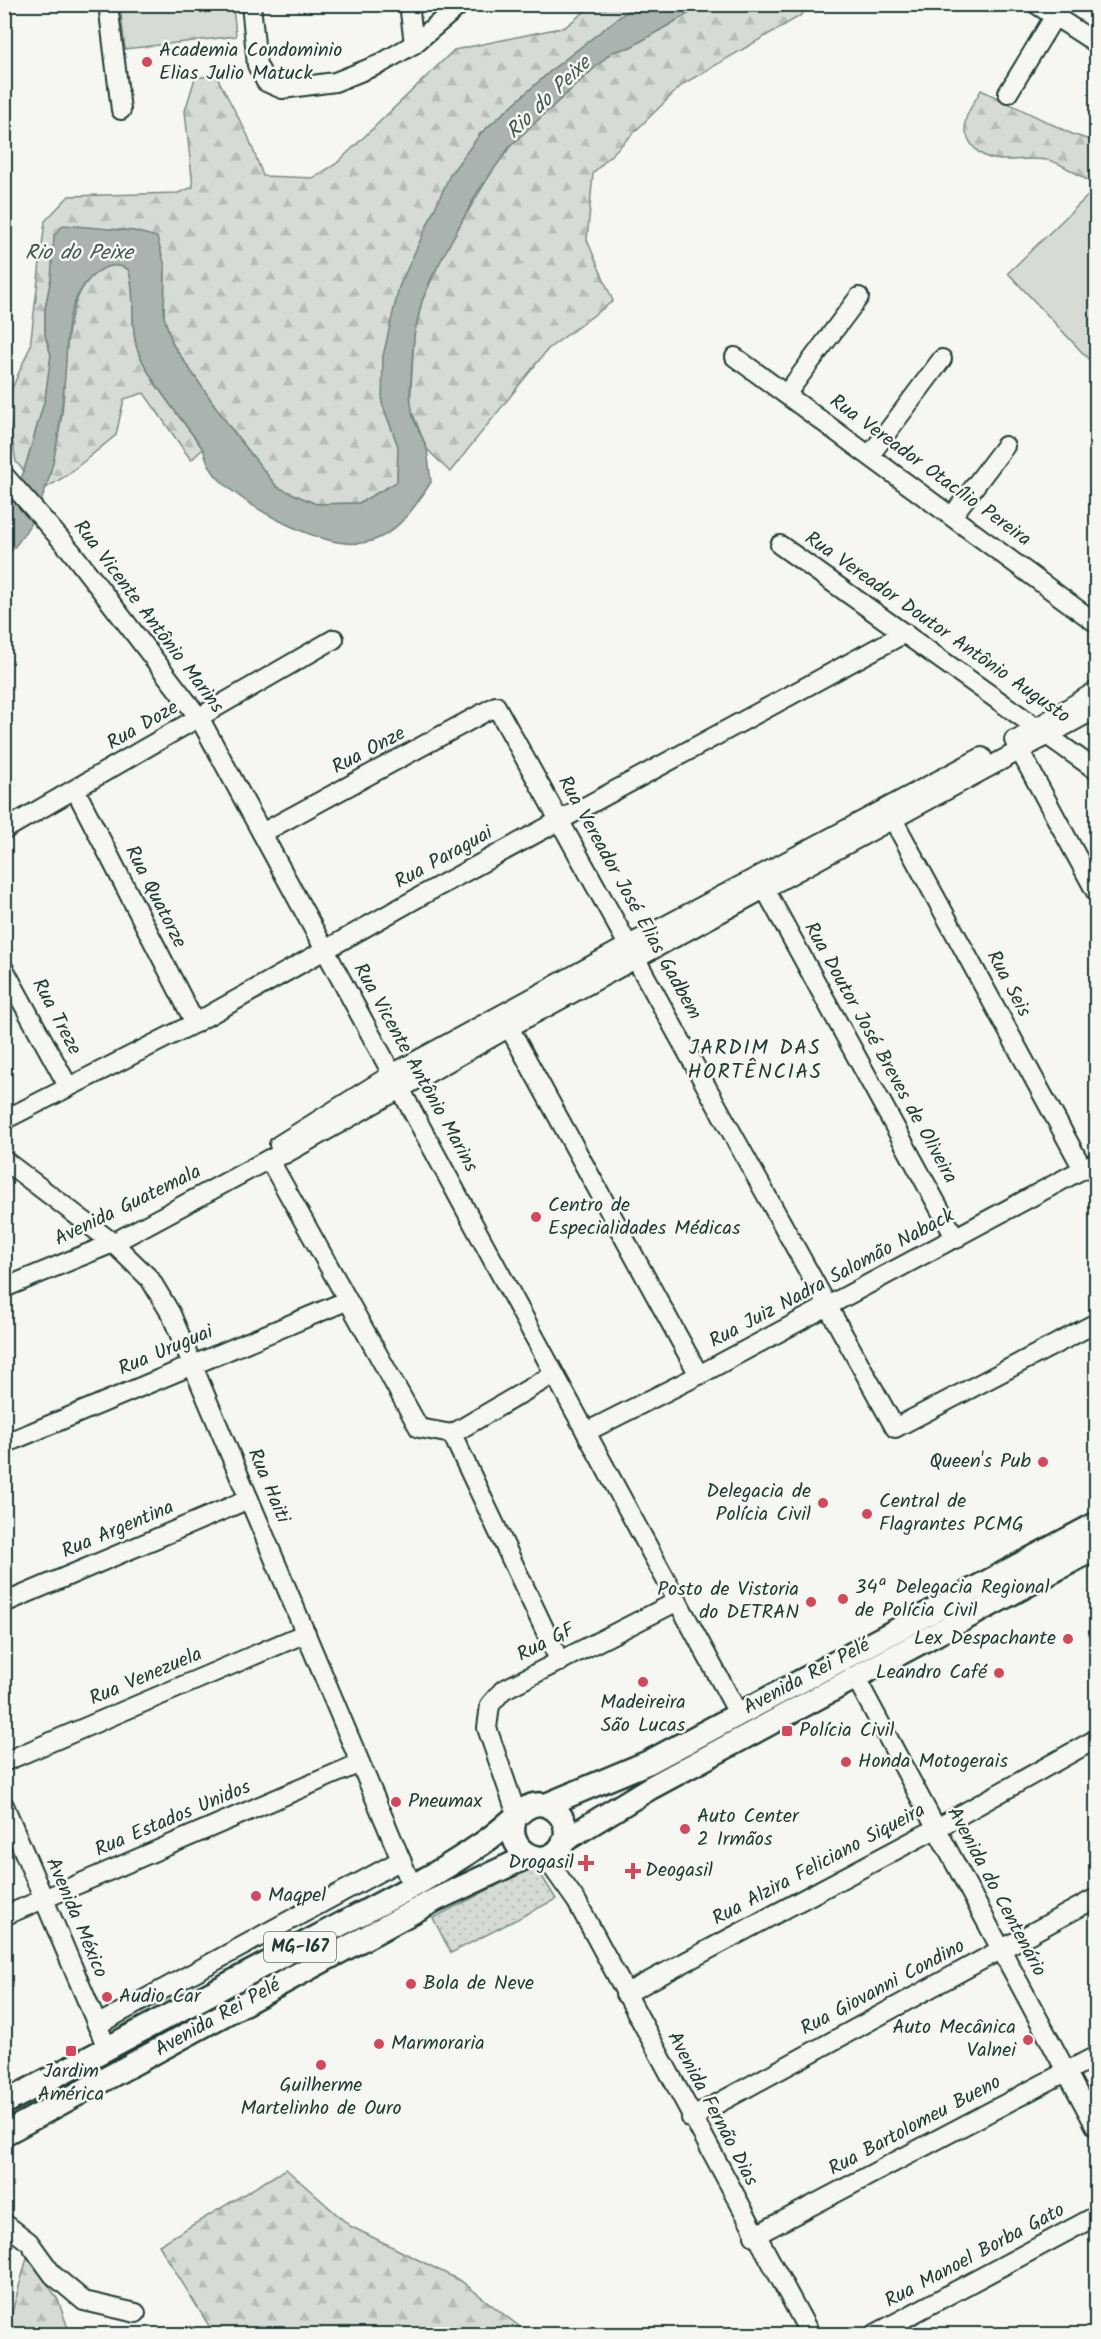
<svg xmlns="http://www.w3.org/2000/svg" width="1101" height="2339" viewBox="0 0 1101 2339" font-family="Kalam,sans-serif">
<defs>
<pattern id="grass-dots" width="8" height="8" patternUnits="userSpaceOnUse" patternTransform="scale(1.5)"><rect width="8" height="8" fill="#d6dbd6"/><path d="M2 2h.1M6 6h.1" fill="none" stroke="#b7bdb8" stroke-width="1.8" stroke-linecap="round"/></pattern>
<pattern id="forest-firs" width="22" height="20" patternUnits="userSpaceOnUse" patternTransform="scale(1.5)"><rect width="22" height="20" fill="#d6dbd6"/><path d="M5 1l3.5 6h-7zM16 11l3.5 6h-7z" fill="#b7bdb8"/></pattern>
</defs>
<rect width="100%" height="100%" fill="#f6f6f2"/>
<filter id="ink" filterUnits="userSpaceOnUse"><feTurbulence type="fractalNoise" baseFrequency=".0167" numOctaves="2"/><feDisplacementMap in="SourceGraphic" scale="12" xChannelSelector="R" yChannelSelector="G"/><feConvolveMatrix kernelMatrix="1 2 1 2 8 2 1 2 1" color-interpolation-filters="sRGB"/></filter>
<g filter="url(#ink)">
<!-- grass -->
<polygon fill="url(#grass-dots)" stroke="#7a8c85" stroke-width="1.5" points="527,1870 538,1870 556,1899 451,1953 433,1918"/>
<!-- forest -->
<g fill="url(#forest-firs)" stroke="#7a8c85" stroke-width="1.5">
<polygon points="593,5 635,5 554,68 480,134 382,403 398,446 397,482 359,503 316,504 277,487 229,426 173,345 164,317 165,266 134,231 99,229 51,278 45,309 45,335 51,355 45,399 24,471 16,462 6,402 30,347 45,221 69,196 178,193 193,187 185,111 195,78 216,75 248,136 263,176 313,178 336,164 454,50 565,27"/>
<polygon points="703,5 811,5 800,16 683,84 593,173 587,240 613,301 548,349 450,472 427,449 410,407 414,335 422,301 447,246 497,163 521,134 612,51 631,47"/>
<path d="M 981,90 L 1072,134 L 1096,142 L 1096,185 C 1082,178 1066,165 1051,161 C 1024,153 991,172 972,145 C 957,122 969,112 981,90 Z"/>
<path d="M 117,263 L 128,269 C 137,294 129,323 137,348 C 147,379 184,422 203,449 L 191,460 L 144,393 L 124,399 L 116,435 L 66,476 L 46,488 C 51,465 58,443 61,420 C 69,374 56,275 117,263 Z"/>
<polygon points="286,2169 350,2226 461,2281 529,2334 214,2334 159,2245"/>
<polygon points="28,2254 58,2300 70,2334 6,2334"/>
</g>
<!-- park -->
<g fill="#d6dbd6" stroke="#7a8c85" stroke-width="1.5">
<polygon points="120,5 233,5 236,36 125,49"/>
<polygon points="1096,188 1096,367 1008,273"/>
</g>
<!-- water -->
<path fill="#aab3ae" stroke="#72847d" stroke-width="1.5" d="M 635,5 L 703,5 L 631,47 L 612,52 L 511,145 L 477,193 L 431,279 L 422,301 L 414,335 L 410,395 L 413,417 L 427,449 L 431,482 C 415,508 393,540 361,543 C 321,548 248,508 221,481 C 211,472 207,461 203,449 C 184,421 147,379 137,348 C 129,323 137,294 128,269 C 100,255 76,290 70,316 C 66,335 67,356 65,375 C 60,437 51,513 5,557 L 5,508 L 12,500 L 24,471 L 45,399 L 51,355 L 45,335 L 45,309 L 51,278 L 54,236 L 63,225 L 134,231 L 157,237 L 165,266 L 164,317 L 173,345 L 229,426 L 277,487 L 316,504 L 359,503 L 397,482 L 398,446 L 382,403 L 383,356 L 399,287 L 450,175 L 480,134 L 554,68 Z"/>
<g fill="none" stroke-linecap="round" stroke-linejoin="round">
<defs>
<g id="minor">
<polyline points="108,4 121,110"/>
<polyline points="251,4 257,65 266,82 282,89 335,82 380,64 414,44 461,4"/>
<polyline points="409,4 414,44"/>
<polyline points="1036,4 1096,43"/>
<polyline points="1008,93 1062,4"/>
<polyline points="735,357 1096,623"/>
<polyline points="787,393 859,297"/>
<polyline points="870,455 942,359"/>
<polyline points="4,475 71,551 200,719 738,1713"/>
<polyline points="953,515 1005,446"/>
<polyline points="780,545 1096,770"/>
<polyline points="1020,738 1096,691"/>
<polyline points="1014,740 1096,892"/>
<polyline points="76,791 195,1023"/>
<polyline points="888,810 1083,1169"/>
<polyline points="4,830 334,639"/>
<polyline points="262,833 496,706 895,1428 1096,1323"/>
<polyline points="765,889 956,1239"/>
<polyline points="4,969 68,1086"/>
<polyline points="504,1018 699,1375"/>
<polyline points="4,1120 195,1023 428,892 905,633"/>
<polyline points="279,1145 394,1073 629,945 982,757"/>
<polyline points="269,1159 419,1428 452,1434"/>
<polyline points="4,1160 113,1243 150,1279 171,1314 412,1886"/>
<polyline points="4,1288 113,1243 269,1159 285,1154 510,1027 1096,709"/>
<polyline points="586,1432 699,1375 1096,1162"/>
<polyline points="452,1434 560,1662"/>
<polyline points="452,1434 554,1374"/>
<polyline points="4,1444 346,1301"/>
<polyline points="4,1603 249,1499"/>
<polyline points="856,1678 1096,2127"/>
<polyline points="4,1762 306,1633"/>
<polyline points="4,1805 107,2048"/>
<polyline points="517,1815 487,1728 490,1705 503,1690 678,1601"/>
<polyline points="545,1857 577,1902 810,2334"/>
<polyline points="4,1916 360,1763"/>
<polyline points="625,1994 937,1828 1096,1739"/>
<polyline points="97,2025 401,1860"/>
<polyline points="691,2118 1096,1898"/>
<polyline points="4,2223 29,2242 53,2275 84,2301 136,2313"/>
<polyline points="754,2236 1096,2056"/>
<polyline points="875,2334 1096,2216"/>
</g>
<g id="major">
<polyline points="546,1805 649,1762 1096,1524"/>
<polyline points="565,1840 650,1788 1096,1548"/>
<path d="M 4,2103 C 108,2047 213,1993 317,1937 C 373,1907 431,1879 483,1843 C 498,1833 511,1820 525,1809 C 546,1794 573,1818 564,1841 C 551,1873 503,1855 515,1819"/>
<polyline points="4,2134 435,1900 529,1856"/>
</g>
</defs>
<!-- minor casing -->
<use href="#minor" stroke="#1f3d34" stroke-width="22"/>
<!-- major casing -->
<use href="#major" stroke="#1f3d34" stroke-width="27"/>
<!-- minor -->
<use href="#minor" stroke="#f6f6f2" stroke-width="18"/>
<!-- major -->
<use href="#major" stroke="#f6f6f2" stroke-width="22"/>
</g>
</g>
<!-- markers -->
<g fill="#d1495b" stroke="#f6f6f2" stroke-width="2">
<circle cx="147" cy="62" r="6"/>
<circle cx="536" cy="1217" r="6"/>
<circle cx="1043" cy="1462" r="6"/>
<circle cx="823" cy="1503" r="6"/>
<circle cx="867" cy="1514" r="6"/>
<circle cx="843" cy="1599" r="6"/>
<circle cx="811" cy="1602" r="6"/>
<circle cx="1068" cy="1639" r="6"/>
<circle cx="999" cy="1673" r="6"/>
<circle cx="643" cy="1682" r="6"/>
<rect x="781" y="1725" width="12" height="12" rx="3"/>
<circle cx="846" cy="1762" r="6"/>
<circle cx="396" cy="1802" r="6"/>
<circle cx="685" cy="1829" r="6"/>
<path d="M583 1854h6v6h6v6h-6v6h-6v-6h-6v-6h6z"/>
<path d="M630 1862h6v6h6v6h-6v6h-6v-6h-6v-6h6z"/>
<circle cx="256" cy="1896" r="6"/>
<circle cx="411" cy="1984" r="6"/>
<circle cx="107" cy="1997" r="6"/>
<circle cx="1028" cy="2040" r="6"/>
<circle cx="379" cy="2044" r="6"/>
<rect x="65" y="2045" width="12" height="12" rx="3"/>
<circle cx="321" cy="2065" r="6"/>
</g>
<g text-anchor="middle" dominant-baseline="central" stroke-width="5" stroke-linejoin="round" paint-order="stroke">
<!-- shield labels -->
<rect fill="#f6f6f2" stroke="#60746d" stroke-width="1.5" x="264" y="1932" width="72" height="30" rx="4.5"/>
<g font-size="18" font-weight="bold" fill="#1f3d34">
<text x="300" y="1947">MG-167</text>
</g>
<!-- poi labels -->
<g font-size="20" fill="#1f3d34" stroke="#f6f6f2" text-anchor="start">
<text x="159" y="51">Academia Condominio<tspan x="159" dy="23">Elias Julio Matuck</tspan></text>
<text x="548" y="1206">Centro de<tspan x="548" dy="23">Especialidades Médicas</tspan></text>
<text x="1031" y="1462" text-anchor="end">Queen's Pub</text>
<text x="811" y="1492" text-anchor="end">Delegacia de<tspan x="811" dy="23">Polícia Civil</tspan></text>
<text x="879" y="1502">Central de<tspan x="879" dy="23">Flagrantes PCMG</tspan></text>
<text x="855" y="1588">34ª Delegacia Regional<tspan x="855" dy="23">de Polícia Civil</tspan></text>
<text x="799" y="1590" text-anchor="end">Posto de Vistoria<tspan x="799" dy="23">do DETRAN</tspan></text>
<text x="1056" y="1639" text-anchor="end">Lex Despachante</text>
<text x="987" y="1673" text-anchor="end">Leandro Café</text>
<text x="643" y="1703" text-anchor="middle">Madeireira<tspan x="643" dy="23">São Lucas</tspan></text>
<text x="799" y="1731">Polícia Civil</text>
<text x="858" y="1762">Honda Motogerais</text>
<text x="408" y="1802">Pneumax</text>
<text x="697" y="1817">Auto Center<tspan x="697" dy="23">2 Irmãos</tspan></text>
<text x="574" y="1863" text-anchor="end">Drogasil</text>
<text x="645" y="1871">Deogasil</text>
<text x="268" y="1896">Maqpel</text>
<text x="423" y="1984">Bola de Neve</text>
<text x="119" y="1997">Audio Car</text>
<text x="1016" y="2028" text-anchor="end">Auto Mecânica<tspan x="1016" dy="23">Valnei</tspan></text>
<text x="391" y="2044">Marmoraria</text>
<text x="71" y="2072" text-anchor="middle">Jardim<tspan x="71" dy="23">América</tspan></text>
<text x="321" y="2086" text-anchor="middle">Guilherme<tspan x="321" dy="23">Martelinho de Ouro</tspan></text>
</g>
<!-- street labels -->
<g font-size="20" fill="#1f3d34" stroke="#f6f6f2">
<text transform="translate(930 471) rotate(36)">Rua Vereador Otacílio Pereira</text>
<text transform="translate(148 617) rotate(53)">Rua Vicente Antônio Marins</text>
<text transform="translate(937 628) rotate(35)">Rua Vereador Doutor Antônio Augusto</text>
<text transform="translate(143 726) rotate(-30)">Rua Doze</text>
<text transform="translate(369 751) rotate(-28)">Rua Onze</text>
<text transform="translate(444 858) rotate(-29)">Rua Paraguai</text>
<text transform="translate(155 897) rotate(63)">Rua Quatorze</text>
<text transform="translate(629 898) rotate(61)">Rua Vereador José Elias Gadbem</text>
<text transform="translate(1008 984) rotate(62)">Rua Seis</text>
<text transform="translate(56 1017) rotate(62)">Rua Treze</text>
<text transform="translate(880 1053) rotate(61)">Rua Doutor José Breves de Oliveira</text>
<text transform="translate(415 1068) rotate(61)">Rua Vicente Antônio Marins</text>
<text transform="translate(128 1206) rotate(-26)">Avenida Guatemala</text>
<text transform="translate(832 1279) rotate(-28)">Rua Juiz Nadra Salomão Naback</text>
<text transform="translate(166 1351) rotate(-23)">Rua Uruguai</text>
<text transform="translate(268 1486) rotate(67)">Rua Haiti</text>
<text transform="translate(118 1530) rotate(-23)">Rua Argentina</text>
<text transform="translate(546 1643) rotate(-27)">Rua GF</text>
<text transform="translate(146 1677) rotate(-23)">Rua Venezuela</text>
<text transform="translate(807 1677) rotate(-28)">Avenida Rei Pelé</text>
<text transform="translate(173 1819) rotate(-23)">Rua Estados Unidos</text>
<text transform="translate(819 1865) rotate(-28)">Rua Alzira Feliciano Siqueira</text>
<text transform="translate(996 1892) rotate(62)">Avenida do Centenário</text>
<text transform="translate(76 1918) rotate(67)">Avenida México</text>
<text transform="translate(883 1988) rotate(-28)">Rua Giovanni Condino</text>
<text transform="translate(218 2018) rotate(-29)">Avenida Rei Pelé</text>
<text transform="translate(712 2109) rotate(62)">Avenida Fernão Dias</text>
<text transform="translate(915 2126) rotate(-28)">Rua Bartolomeu Bueno</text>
<text transform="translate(975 2256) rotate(-28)">Rua Manoel Borba Gato</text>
</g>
<!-- water labels -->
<g font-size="21" font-style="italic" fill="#425a52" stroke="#f6f6f2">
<text transform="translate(549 98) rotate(-44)">Rio do Peixe</text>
<text x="79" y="253">Rio do Peixe</text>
</g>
<!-- neighbourhood labels -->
<g font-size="21" letter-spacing="1.5" fill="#1f3d34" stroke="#f6f6f2">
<text x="755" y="1048">JARDIM DAS<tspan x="755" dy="24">HORTÊNCIAS</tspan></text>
</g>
</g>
<!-- margin -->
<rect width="1101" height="2339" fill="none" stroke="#f6f6f2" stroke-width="24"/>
<rect x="12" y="12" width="1077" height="2315" fill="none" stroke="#1f3d34" stroke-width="2" filter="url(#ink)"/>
</svg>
